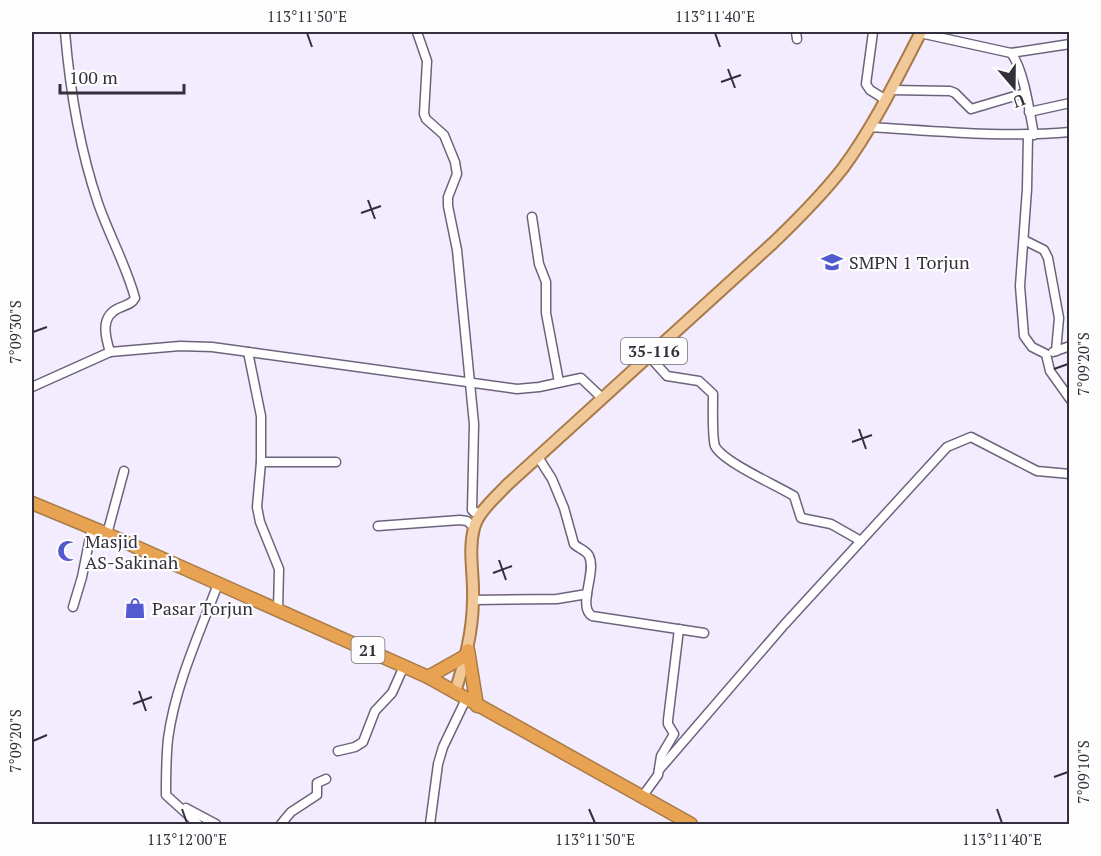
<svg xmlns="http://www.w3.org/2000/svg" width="1101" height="856" viewBox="0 0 1101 856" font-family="'PT Serif',serif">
<rect width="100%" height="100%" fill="#f3ecfe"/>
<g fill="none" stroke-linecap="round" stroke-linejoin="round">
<defs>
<g id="minor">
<path d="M 65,32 C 70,91 79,147 98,203 C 109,235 126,265 135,298 C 132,304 126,305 119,308 C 100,316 105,336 110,352"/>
<polyline points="417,32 427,61 424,114 426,119 444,135 455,162 457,174 448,197 448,206 457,250 474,424 472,510 474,512 482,513"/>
<polyline points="796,32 797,39"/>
<polyline points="873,32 866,84 870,90 886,100"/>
<path d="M 920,33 L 1011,53 C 1024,69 1030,114 1034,135"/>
<polyline points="1011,53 1070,44"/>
<polyline points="891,90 950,91 955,93 971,109 1025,93"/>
<polyline points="1029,112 1070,103"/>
<path d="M 870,127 C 937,131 1003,138 1070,132"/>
<polyline points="1028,136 1027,189 1020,286 1024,336 1032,347 1046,354 1050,371 1070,399"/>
<polyline points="532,217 539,264 546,282 546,313 559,382"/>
<polyline points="1024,240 1044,250 1048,258 1059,318 1056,351"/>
<polyline points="248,352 261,416 261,462 257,507 260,522 279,569 278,610"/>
<polyline points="1053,352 1070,346"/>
<path d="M 649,356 L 667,376 L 699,381 L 713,394 C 713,404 712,438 715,446 C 723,462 776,485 794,496 L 801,518 L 831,524 L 861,541"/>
<polyline points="32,387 110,352 180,346 212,347 517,389 539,387 581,378 602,398"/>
<path d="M 538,457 L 552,479 L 564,508 L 574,544 C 579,549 586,550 589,556 C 597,572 577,606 592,616 L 704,633"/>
<polyline points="261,462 336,462"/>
<polyline points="378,526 460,520 467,521 474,527"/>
<polyline points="107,534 124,471"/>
<polyline points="473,600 557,599 587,594"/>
<polyline points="73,607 82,577 92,527"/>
<polyline points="338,751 355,747 363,742 375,711 392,693 404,666"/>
<polyline points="659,770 784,625 947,447 971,437 1037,471 1070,474"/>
<polyline points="642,797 658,775 661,756 674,734 668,724 668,720 679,629"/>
<polyline points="186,808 216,824"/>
<path d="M 198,824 L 166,795 C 166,777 166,758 168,739 C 175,686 199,634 218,584"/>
<polyline points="281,824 291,812 317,795 317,783 326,779"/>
<polyline points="430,824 438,764 443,747 466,699"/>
</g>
<path id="major" d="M 455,692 C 465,661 473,631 473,598 C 474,575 468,551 474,528 C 478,512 496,497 507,485 L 773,243 C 798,219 822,195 843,168 C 874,126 897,78 921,32"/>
<g id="highway">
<polyline points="32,503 107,534 428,677 691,824"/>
<polyline points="468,650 477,706"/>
<polyline points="428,677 467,655"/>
</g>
</defs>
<!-- minor casing -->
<use href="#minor" stroke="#6d627c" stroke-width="11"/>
<!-- major casing -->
<use href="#major" stroke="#a87b49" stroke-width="14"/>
<!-- highway casing -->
<use href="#highway" stroke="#a87b49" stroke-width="15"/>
<!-- minor -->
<use href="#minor" stroke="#fff" stroke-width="8"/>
<!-- major -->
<use href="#major" stroke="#f1c897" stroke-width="10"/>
<!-- highway -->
<use href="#highway" stroke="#e7a351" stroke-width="12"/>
</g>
<!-- ticks -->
<path fill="none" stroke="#34303b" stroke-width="2" d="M 307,33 L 312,47M 715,33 L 720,47M 728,69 L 735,88M 721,82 L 741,75M 368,200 L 375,219M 361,213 L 381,206M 33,332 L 47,327M 1054,369 L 1068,364M 859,429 L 866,449M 852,442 L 872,435M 499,560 L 506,580M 493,573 L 512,566M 139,691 L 146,711M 133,704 L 152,697M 33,741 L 47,735M 1054,777 L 1068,772M 182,809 L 187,823M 589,809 L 595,823M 997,809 L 1002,823"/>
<!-- icons -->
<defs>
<symbol id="school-bare" viewBox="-9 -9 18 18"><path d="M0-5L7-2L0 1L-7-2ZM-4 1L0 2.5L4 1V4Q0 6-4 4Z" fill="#5359cf" stroke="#fdfdfd" stroke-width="2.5" paint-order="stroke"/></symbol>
<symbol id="mosque-bare" viewBox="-9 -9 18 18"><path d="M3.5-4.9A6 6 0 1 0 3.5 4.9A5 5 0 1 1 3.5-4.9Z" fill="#5359cf" stroke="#fdfdfd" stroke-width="2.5" paint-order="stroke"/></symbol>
<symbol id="shop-bare" viewBox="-9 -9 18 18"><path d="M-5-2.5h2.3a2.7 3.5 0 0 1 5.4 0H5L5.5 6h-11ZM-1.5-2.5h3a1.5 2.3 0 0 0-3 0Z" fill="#5359cf" stroke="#fdfdfd" stroke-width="2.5" paint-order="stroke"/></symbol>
</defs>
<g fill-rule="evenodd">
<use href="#school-bare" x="817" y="247" width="30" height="30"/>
<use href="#mosque-bare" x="53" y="536" width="30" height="30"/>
<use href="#shop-bare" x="120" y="593" width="30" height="30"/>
</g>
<g text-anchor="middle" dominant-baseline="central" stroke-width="4.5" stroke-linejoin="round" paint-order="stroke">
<!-- shield labels -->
<g fill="#fdfdfd" stroke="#706e75" stroke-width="1.5">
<rect x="621" y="338" width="66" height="26" rx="4.5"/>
<rect x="351.5" y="637" width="33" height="26" rx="4.5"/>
</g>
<g font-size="16" font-weight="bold" fill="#34303b">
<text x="654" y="351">35-116</text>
<text x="368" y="650">21</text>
</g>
<!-- poi labels -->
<g font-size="18" fill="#34303b" stroke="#fdfdfd" text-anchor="start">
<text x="849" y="262">SMPN 1 Torjun</text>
<text x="85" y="541">Masjid<tspan x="85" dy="21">AS-Sakinah</tspan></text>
<text x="152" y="608">Pasar Torjun</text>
</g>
</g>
<!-- border -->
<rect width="1101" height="856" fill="none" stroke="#fdfdfd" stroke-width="66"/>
<!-- north arrow -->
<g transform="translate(1014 87) rotate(160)" stroke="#fdfdfd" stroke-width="4.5" paint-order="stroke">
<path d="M0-4.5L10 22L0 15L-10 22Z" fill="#34303b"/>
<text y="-9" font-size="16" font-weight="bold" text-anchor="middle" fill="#34303b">U</text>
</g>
<!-- scale -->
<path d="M60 84v9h124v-9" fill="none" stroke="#34303b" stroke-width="3"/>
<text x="69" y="84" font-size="18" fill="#34303b" stroke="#fdfdfd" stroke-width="4.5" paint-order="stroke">100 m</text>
<rect x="33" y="33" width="1035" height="790" fill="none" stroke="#34303b" stroke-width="2"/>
<g font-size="15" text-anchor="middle" fill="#34303b">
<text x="307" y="22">113°11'50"E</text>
<text x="715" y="22">113°11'40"E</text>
<text transform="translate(16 332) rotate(-90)" y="5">7°09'30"S</text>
<text transform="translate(1084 364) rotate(-90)" y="5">7°09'20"S</text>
<text transform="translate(16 741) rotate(-90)" y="5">7°09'20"S</text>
<text transform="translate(1084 772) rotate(-90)" y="5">7°09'10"S</text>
<text x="187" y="845">113°12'00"E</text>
<text x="595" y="845">113°11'50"E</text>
<text x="1002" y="845">113°11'40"E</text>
</g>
</svg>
